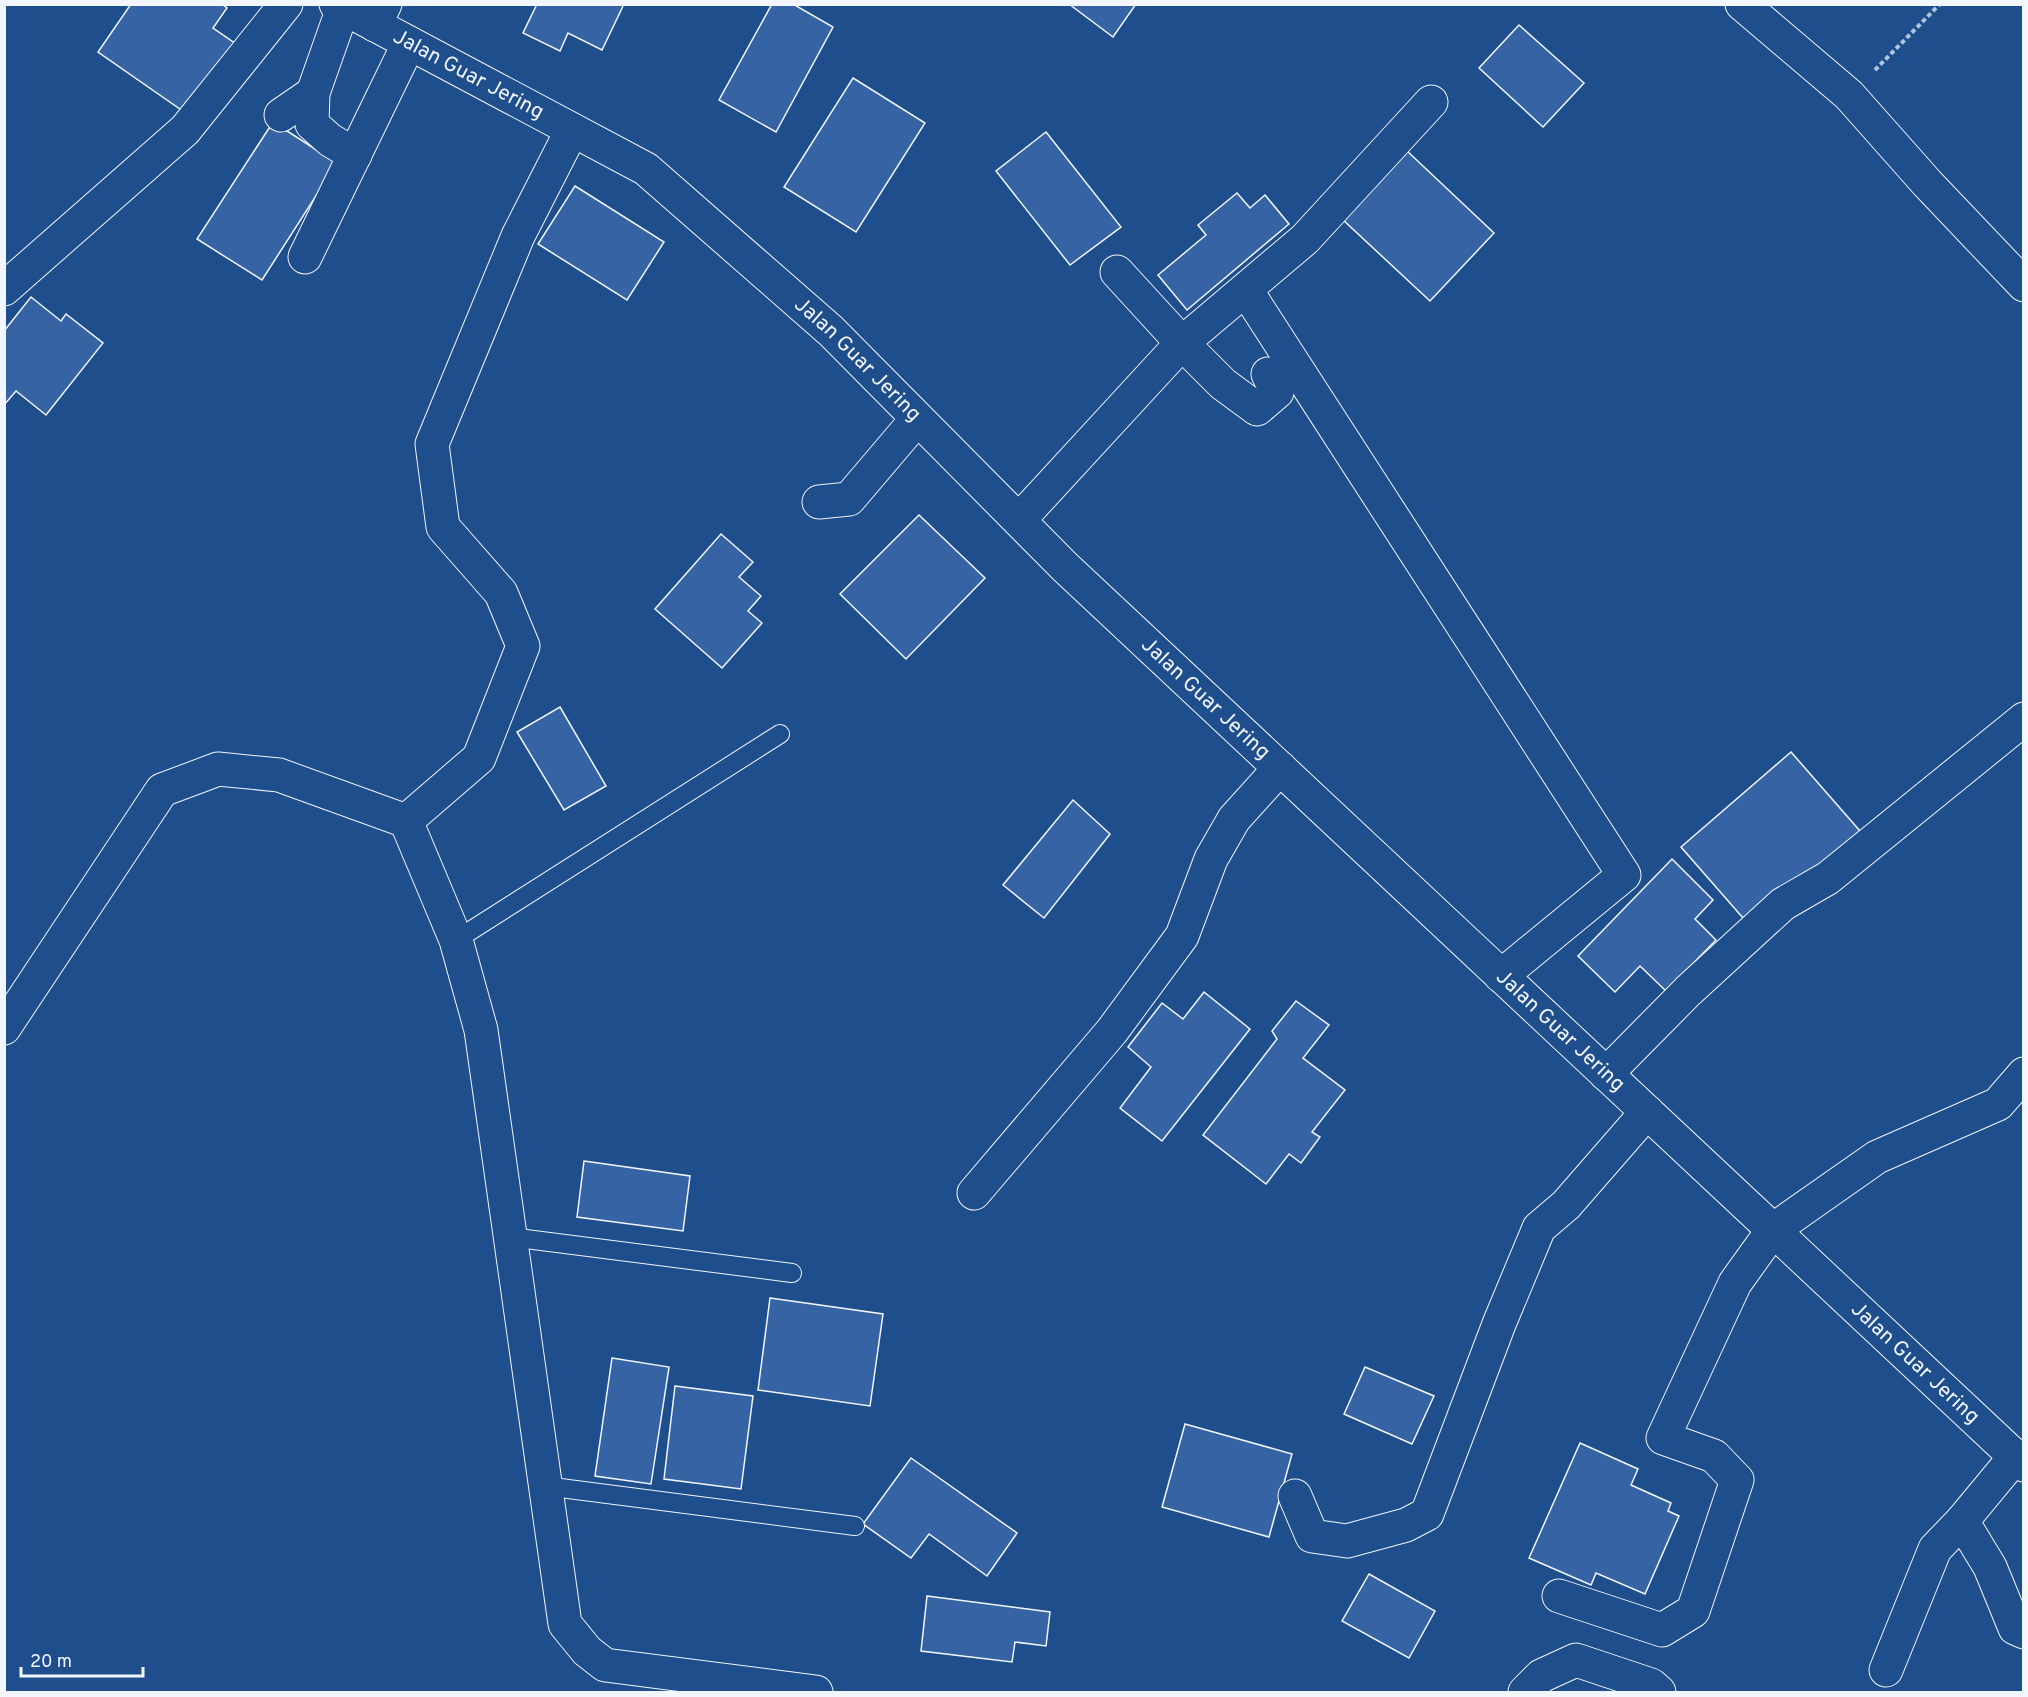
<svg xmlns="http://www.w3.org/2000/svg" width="2028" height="1697" viewBox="0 0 2028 1697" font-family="Overpass,sans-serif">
<rect width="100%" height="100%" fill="#1f4e8c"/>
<!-- building -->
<g fill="#3563a3" stroke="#f2f6ff" stroke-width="1.5">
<polygon points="131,4 222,4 227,8 213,28 239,46 190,116 98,52"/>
<polygon points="537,4 624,4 602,50 568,33 560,51 523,33"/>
<polygon points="772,4 793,4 833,27 776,132 719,100"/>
<polygon points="1069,4 1136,4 1113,37"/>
<polygon points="1519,25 1584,83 1543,127 1479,68"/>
<polygon points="853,78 925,123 856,232 784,187"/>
<polygon points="273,122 337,163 262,280 197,239"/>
<polygon points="1046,132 1121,227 1070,265 996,171"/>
<polygon points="1406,150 1494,233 1430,301 1342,219"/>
<polygon points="575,186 664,242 627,300 538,244"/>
<polygon points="1237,193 1250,208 1265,195 1289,224 1187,310 1158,275 1206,235 1198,225"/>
<polygon points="31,297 61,321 66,314 103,343 46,415 16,391 4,405 4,331"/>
<polygon points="919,515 985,578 906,659 840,594"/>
<polygon points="721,534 753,562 739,577 761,596 748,611 762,623 722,668 655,609"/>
<polygon points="560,707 606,786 564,810 517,732"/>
<polygon points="1791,752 1860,831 1750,926 1681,847"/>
<polygon points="1073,800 1110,834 1044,918 1003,885"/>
<polygon points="1672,859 1713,900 1695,919 1716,940 1666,991 1640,966 1615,992 1578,956"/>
<polygon points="1204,992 1250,1029 1162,1141 1120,1108 1151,1067 1128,1047 1162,1003 1183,1019"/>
<polygon points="1296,1001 1329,1025 1303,1058 1345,1090 1312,1132 1320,1137 1301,1163 1289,1154 1266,1184 1203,1135 1277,1039 1272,1031"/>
<polygon points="584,1161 690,1176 683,1231 577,1217"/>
<polygon points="770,1298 883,1314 870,1406 758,1390"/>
<polygon points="612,1358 669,1367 651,1484 595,1476"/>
<polygon points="1365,1367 1434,1396 1412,1444 1344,1414"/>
<polygon points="675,1386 753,1396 741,1489 664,1479"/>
<polygon points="1185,1424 1292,1454 1269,1537 1162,1507"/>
<polygon points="1580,1443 1638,1469 1631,1485 1671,1503 1668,1511 1679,1516 1645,1594 1596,1573 1591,1585 1529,1558"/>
<polygon points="911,1458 1017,1533 987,1576 929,1534 911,1558 863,1524"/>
<polygon points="1369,1574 1435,1611 1409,1658 1342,1621"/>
<polygon points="927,1596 1050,1612 1046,1646 1015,1642 1012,1662 921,1651"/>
</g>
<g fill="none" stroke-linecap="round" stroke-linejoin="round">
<defs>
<g id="service">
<polyline points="456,940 780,734"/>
<polyline points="510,1237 792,1273"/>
<polyline points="545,1486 855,1526"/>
</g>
<g id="minor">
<polyline points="1742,4 1849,95 1927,183 2024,285"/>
<polyline points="343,8 313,93 312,124 330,140 355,155"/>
<polyline points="375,25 385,4"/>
<polyline points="281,115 313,93"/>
<polyline points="305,257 409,43"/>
<polyline points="1117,272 1182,343 1223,384 1257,409 1277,392 1268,374"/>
<polyline points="4,289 185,130 286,4"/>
<polyline points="1246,290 1624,875 1501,976"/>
<polyline points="819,502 849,499 917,419"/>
<polyline points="1019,520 1182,343 1305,239 1431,102"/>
<polyline points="406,821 479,758 523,646 501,593 443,527 432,444 518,236 572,130"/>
<polyline points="4,1028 162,790 218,769 279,775 406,821 456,940 481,1030 565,1624 587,1651 605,1665 816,1692"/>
<polyline points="1606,1074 1688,991 1783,904 1828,878 2024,719"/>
<polyline points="974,1193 1112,1031 1182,936 1211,859 1234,819 1280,768"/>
<polyline points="2015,1457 1962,1521 1990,1567 2015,1628 2024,1632"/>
<polyline points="1295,1496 1312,1536 1347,1541 1406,1525 1427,1514 1499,1324 1539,1228 1566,1205 1647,1112"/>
<polyline points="1559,1596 1662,1630 1693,1611 1737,1480 1714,1456 1663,1438 1735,1283 1773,1230 1877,1157 1998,1104 2024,1074"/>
<polyline points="1886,1670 1935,1549 1962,1521"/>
<polyline points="1525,1692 1541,1676 1576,1660 1651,1685 1659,1692"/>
</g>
<g id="tertiary">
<path id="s1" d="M 336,4 L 646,169 L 831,331 L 1065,567 L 2024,1465"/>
</g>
</defs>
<!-- service casing -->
<use href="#service" stroke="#f2f6ff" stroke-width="20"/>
<!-- minor casing -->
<use href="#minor" stroke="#f2f6ff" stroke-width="35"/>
<!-- tertiary casing -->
<use href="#tertiary" stroke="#f2f6ff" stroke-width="35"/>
<!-- path -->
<polyline stroke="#b3c4dc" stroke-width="4" stroke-dasharray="4.5 3" stroke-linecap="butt" points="1875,70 1940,4"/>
<!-- service -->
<use href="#service" stroke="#1f4e8c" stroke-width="18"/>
<!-- minor -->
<use href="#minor" stroke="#1f4e8c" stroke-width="33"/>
<!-- tertiary -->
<use href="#tertiary" stroke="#1f4e8c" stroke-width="33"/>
</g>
<g text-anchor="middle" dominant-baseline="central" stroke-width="4.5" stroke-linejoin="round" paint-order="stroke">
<!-- street labels -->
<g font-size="21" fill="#f2f6ff" stroke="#1f4e8c">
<text stroke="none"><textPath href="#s1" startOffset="150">Jalan Guar Jering</textPath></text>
<text stroke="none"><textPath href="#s1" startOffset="636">Jalan Guar Jering</textPath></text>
<text stroke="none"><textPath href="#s1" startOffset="1122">Jalan Guar Jering</textPath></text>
<text stroke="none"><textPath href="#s1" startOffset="1608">Jalan Guar Jering</textPath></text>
<text stroke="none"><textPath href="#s1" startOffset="2094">Jalan Guar Jering</textPath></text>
</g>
</g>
<!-- border -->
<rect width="2028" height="1697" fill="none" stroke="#f2f6ff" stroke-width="12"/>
<!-- scale -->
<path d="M21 1667v9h122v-9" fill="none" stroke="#f2f6ff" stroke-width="3"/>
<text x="30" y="1667" font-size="18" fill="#f2f6ff" stroke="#1f4e8c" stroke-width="4.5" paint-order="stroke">20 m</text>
</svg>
